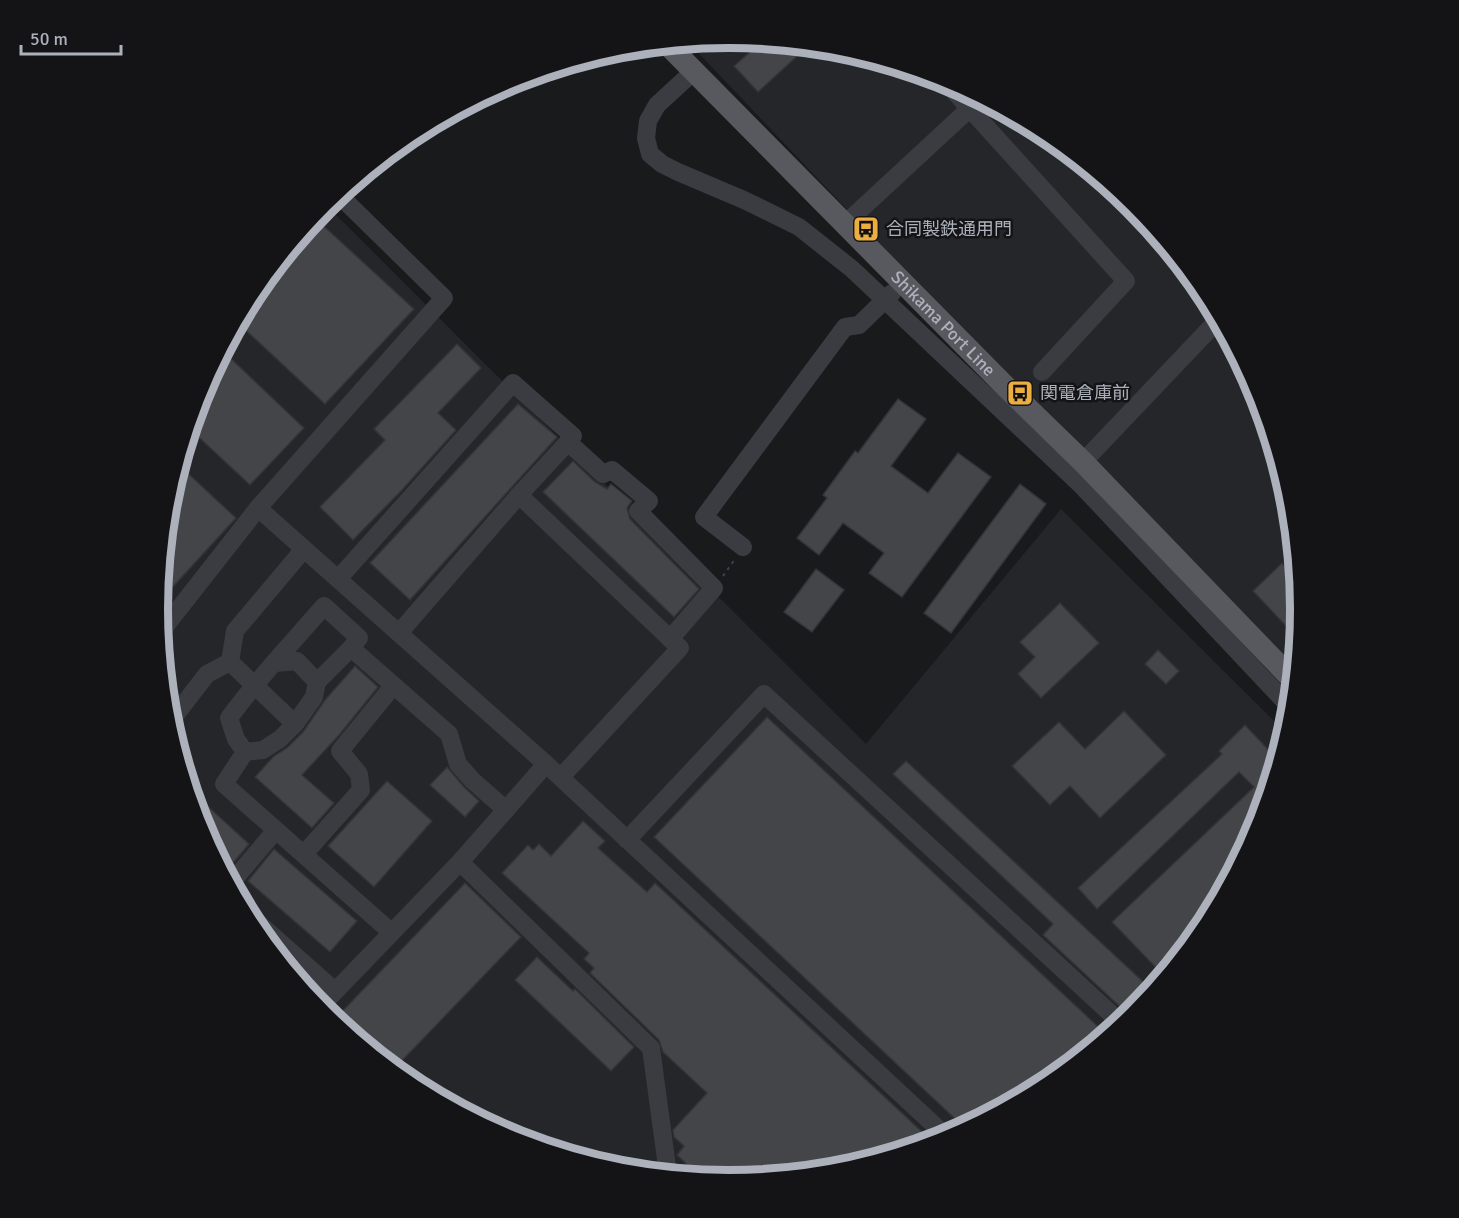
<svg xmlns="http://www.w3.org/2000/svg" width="1459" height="1218" viewBox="0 0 1459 1218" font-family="Signika,'Noto Sans JP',sans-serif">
<rect width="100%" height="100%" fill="#191a1c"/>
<!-- built -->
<g fill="#252629">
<polygon points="730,38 841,49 949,81 1047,134 1134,205 1205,292 1258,391 1290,498 1301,609 1294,680 688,42"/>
<polygon points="326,205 866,744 1061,509 1286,733 1257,828 1204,927 1133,1013 1047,1084 948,1137 841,1170 730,1180 618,1169 510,1137 412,1084 325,1013 254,926 201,827 169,720 158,609 169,497 202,390 255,291"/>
</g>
<!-- building -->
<g fill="#444549" stroke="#343438" stroke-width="1.5">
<polygon points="739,38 798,44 804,50 758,92 734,66 751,51"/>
<polygon points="315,218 414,309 325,404 238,323 255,291"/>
<polygon points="457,344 481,368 438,413 456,430 402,490 353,540 320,507 385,440 374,429"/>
<polygon points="223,351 304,428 250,485 190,429 202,390"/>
<polygon points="898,399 926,419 891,466 928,493 958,453 991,477 902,597 869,573 884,553 843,523 819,555 797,538 827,498 823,495 855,451 858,453"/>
<polygon points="518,404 557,437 410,600 370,563"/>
<polygon points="573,461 595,482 607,489 611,484 632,501 627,508 630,519 699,589 674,617 543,492"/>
<polygon points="179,465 236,518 159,602 169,497"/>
<polygon points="1020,484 1046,504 951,633 924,613"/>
<polygon points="1282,563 1298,580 1301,609 1301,613 1286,626 1253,591"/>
<polygon points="816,569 844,590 812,632 784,612"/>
<polygon points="1060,603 1099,643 1041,698 1018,674 1035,657 1020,642"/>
<polygon points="1158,650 1179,671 1166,684 1145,664"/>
<polygon points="355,666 378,687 340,734 302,775 334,803 312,828 255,777 273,757 288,747 303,732 325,700"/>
<polygon points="1124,711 1166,755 1100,818 1070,786 1050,805 1012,766 1059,722 1085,749"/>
<polygon points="767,717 1107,1035 1047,1084 965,1128 654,837"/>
<polygon points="1245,725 1278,760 1257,828 1223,892 1200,914 1208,921 1204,927 1164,976 1112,922 1254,787 1239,772 1097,909 1078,888 1222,754 1219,751"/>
<polygon points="906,761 1152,990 1133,1013 1130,1016 1043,935 1053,924 893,774"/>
<polygon points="447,767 464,787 479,801 465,817 430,785"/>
<polygon points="387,781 432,821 374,887 328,846"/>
<polygon points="190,790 249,844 227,870 221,865 201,827"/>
<polygon points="583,821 605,841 598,848 647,892 655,883 933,1142 841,1170 729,1180 701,1178 677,1155 684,1146 674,1137 673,1130 707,1093 663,1052 659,1040 590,973 594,968 584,959 589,953 502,873 528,845 533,850 539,844 551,856"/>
<polygon points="274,849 357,921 330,952 248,881"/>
<polygon points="465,883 521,937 394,1069 334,1020"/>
<polygon points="537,957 573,991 575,989 634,1047 611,1071 515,980"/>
</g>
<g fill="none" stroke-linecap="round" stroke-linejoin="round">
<!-- path -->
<polyline stroke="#414348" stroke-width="2" stroke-dasharray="3 4.5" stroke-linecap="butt" points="723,576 735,559"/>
<!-- minor -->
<g stroke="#3b3c41" stroke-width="18">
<polyline points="694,71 657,105 648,121 646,138 650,154 662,164 678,172 744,200 799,227 852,269 1082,486 1291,708"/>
<polyline points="943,79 1126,281 1042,372"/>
<polyline points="846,223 981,98"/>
<polyline points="1083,462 1219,319"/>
<polyline points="519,495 568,442 603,474 612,470 649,501 638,511 714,588 670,639"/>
<polyline points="258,508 546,764 947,1137"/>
<polyline points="743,547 704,517 845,327 859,325 892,293"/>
<polyline points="338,579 513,383 573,436 568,442"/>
<polyline points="399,633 519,495 680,648 561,777"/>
<polyline points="161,635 167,624 258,508 444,298 338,194"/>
<polyline points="230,662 235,631 304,549"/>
<polyline points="275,663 297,661 317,682"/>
<polyline points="170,722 207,674 230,662 295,724"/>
<polyline points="245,752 263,750 280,739 295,724 314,697 317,682 351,648"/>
<polyline points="627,840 764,694 1121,1023"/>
<polyline points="304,854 361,790 359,774 340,751 393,686"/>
<polyline points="460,862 651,1048 668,1174"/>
<polyline points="231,883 276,830"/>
<polyline points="248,914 335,991"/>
<path d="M 391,932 L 224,784 L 245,752 L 236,739 L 229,718 C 258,678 292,643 324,606 L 359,638 L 351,648 L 449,734 L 458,764 L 472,780 L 506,810"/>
<polyline points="320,1007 460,862 546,764"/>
</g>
<!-- major -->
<path stroke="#57595f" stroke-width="22" id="s1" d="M 667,44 L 1006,387 L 1083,462 L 1294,681"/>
</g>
<!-- icons -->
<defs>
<symbol id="bus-square" viewBox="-11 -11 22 22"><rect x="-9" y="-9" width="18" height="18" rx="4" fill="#ecad41" stroke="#141417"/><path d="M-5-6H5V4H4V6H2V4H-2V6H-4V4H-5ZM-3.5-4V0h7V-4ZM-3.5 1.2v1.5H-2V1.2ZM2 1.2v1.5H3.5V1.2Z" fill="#111"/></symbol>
</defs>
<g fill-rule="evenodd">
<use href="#bus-square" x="851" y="214" width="30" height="30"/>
<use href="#bus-square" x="1005" y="378" width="30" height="30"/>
</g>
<g text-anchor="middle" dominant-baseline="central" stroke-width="5" stroke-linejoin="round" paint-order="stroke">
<!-- poi labels -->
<g font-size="18" fill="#acb1bb" stroke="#141417" text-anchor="start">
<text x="886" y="229">合同製鉄通用門</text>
<text x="1040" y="393">関電倉庫前</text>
</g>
<!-- street labels -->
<g font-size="18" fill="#acb1bb" stroke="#141417">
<text stroke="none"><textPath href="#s1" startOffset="393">Shikama Port Line</textPath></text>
</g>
</g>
<!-- crop -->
<path d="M0 0H1459V1218H0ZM168 609a561 561 0 1 1 1122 0a561 561 0 1 1-1122 0Z" fill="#141417" fill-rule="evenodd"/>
<path fill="none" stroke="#acb1bb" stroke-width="8" d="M168 609a561 561 0 1 1 1122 0a561 561 0 1 1-1122 0Z"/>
<!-- scale -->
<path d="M21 45v9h100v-9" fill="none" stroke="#acb1bb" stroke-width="3"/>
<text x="30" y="45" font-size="18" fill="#acb1bb" stroke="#141417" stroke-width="4.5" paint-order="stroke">50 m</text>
</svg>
